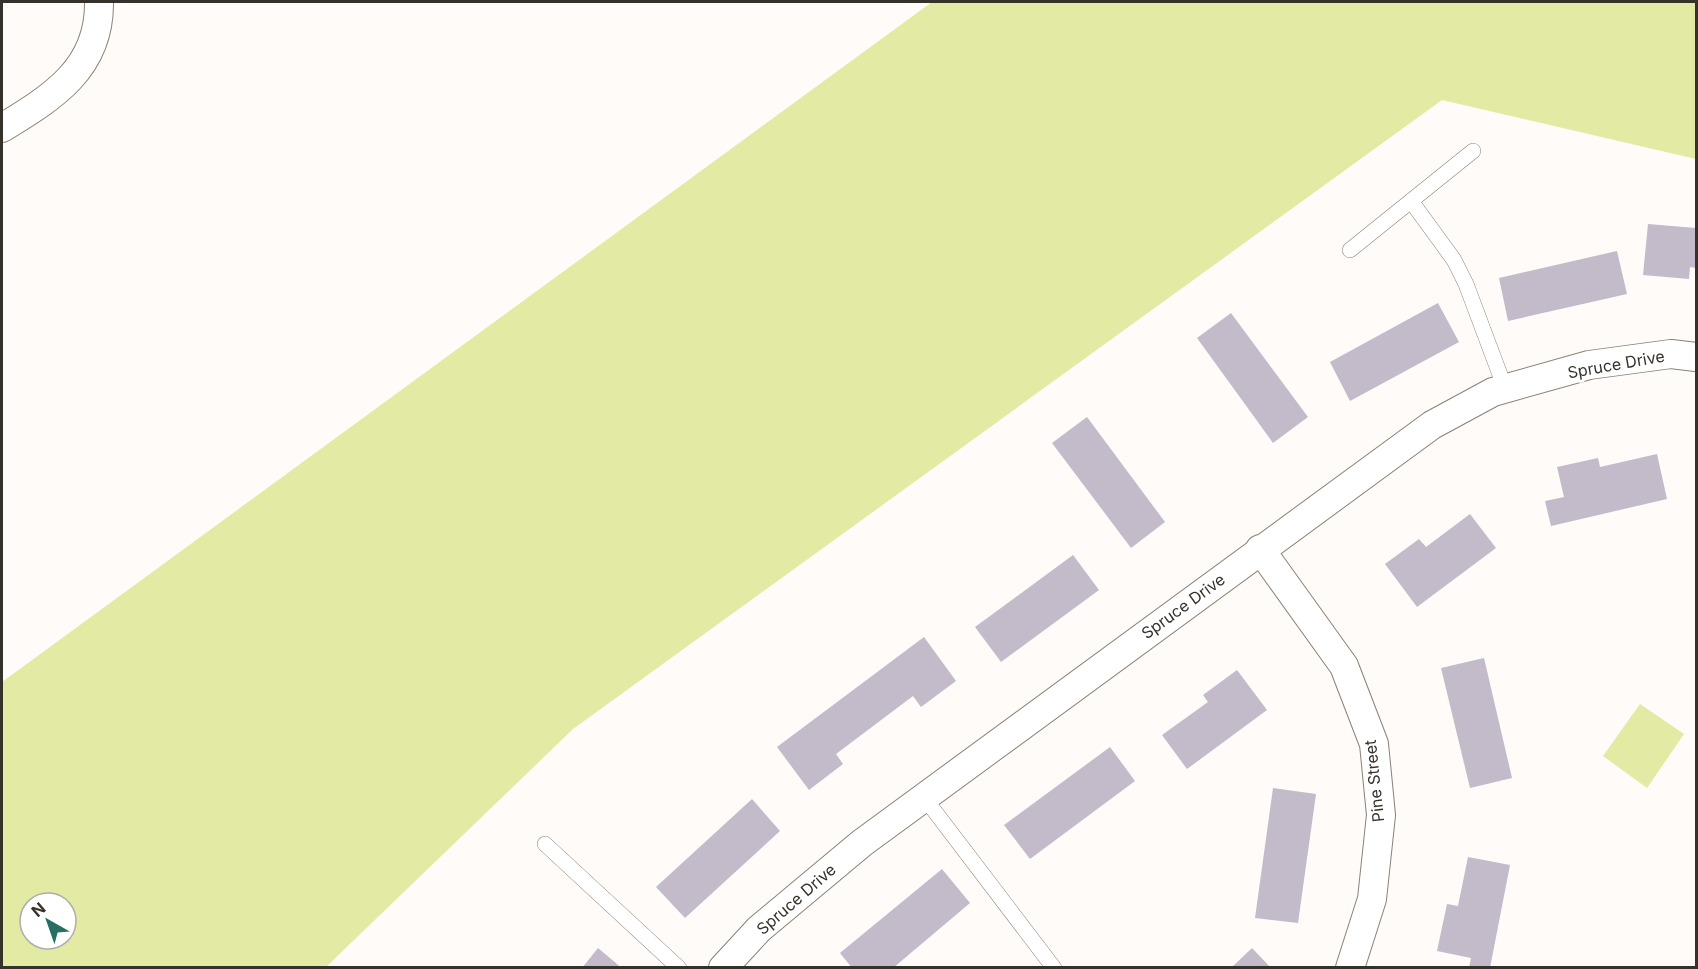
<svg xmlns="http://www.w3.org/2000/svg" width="1698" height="969" viewBox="0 0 1698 969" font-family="Inter,sans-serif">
<rect width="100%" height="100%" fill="#fefbf8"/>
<!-- green -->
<g fill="#e3eaa3" fill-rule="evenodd">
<path d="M 932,2 L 1696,2 L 1696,159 L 1442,100 L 573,729 L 326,967 L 2,967 L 2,682 ZM 30,903 L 66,903 L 66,939 L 30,939 Z"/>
<polygon points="1640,704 1684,734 1647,788 1603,756"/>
</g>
<!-- building -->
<g fill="#c3baca">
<polygon points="1648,224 1696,228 1696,268 1690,267 1689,279 1643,275"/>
<polygon points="1617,251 1627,294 1508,321 1499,278"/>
<polygon points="1438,303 1459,342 1350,401 1330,362"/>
<polygon points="1231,313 1308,417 1273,443 1197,338"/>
<polygon points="1087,417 1165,522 1131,548 1052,443"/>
<polygon points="1657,454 1667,499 1551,526 1545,501 1564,497 1557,467 1598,458 1600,467"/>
<polygon points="1470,514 1496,548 1417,607 1385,564 1419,539 1426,547"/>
<polygon points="1073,555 1099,590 1001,662 975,627"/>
<polygon points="924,637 956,681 921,707 913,696 836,754 843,764 809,790 777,747"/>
<polygon points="1484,658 1512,778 1470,788 1441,668"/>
<polygon points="1237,670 1267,710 1187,769 1162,735 1208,702 1203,695"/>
<polygon points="1110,747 1135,781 1030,859 1004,825"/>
<polygon points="1273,788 1316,794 1298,923 1255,918"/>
<polygon points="752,799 780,831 685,918 656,887"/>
<polygon points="1468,857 1510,865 1490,968 1469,968 1471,958 1437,951 1447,904 1458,906"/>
<polygon points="942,869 970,903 893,968 852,968 840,953"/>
<polygon points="598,948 617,964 621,968 582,968"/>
<polygon points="1252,948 1271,968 1231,968"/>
</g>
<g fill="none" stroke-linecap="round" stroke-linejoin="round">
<defs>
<g id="lane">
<polyline points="1411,201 1454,260 1466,284 1505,388"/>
<polyline points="1350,250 1473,151"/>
<polyline points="923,796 1054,968"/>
<polyline points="545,844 679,968"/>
</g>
<g id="street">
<path d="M 2,128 C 53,97 100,68 99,2"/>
<polyline points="1260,549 1344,666 1374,744 1381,815 1372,899 1350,968"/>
<polyline points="723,968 759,929 862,843 1432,425 1493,392 1589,365 1671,354 1696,357"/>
</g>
</defs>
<!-- lane casing -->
<use href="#lane" stroke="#8c8173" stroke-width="16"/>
<!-- street casing -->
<use href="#street" stroke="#8c8173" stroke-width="30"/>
<!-- lane -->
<use href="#lane" stroke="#fff" stroke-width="15"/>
<!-- street -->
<use href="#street" stroke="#fff" stroke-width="28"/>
</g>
<g text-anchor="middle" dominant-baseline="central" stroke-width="6" stroke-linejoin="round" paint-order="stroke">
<!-- street labels -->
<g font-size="16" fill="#36312b" stroke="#fff">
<text transform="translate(1616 364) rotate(-10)">Spruce Drive</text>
<text transform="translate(1183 606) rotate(-36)">Spruce Drive</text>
<text transform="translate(1374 781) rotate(-96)">Pine Street</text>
<text transform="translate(796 899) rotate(-41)">Spruce Drive</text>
</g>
</g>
<!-- border -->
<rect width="1698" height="969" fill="none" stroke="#36312b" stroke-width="6"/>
<!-- north arrow -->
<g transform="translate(48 921) rotate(320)"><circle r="28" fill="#ffffff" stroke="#afadaa" stroke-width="1.5"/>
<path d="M0-4.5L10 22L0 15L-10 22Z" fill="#276e63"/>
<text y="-9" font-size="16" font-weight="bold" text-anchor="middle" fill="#36312b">N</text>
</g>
</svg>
